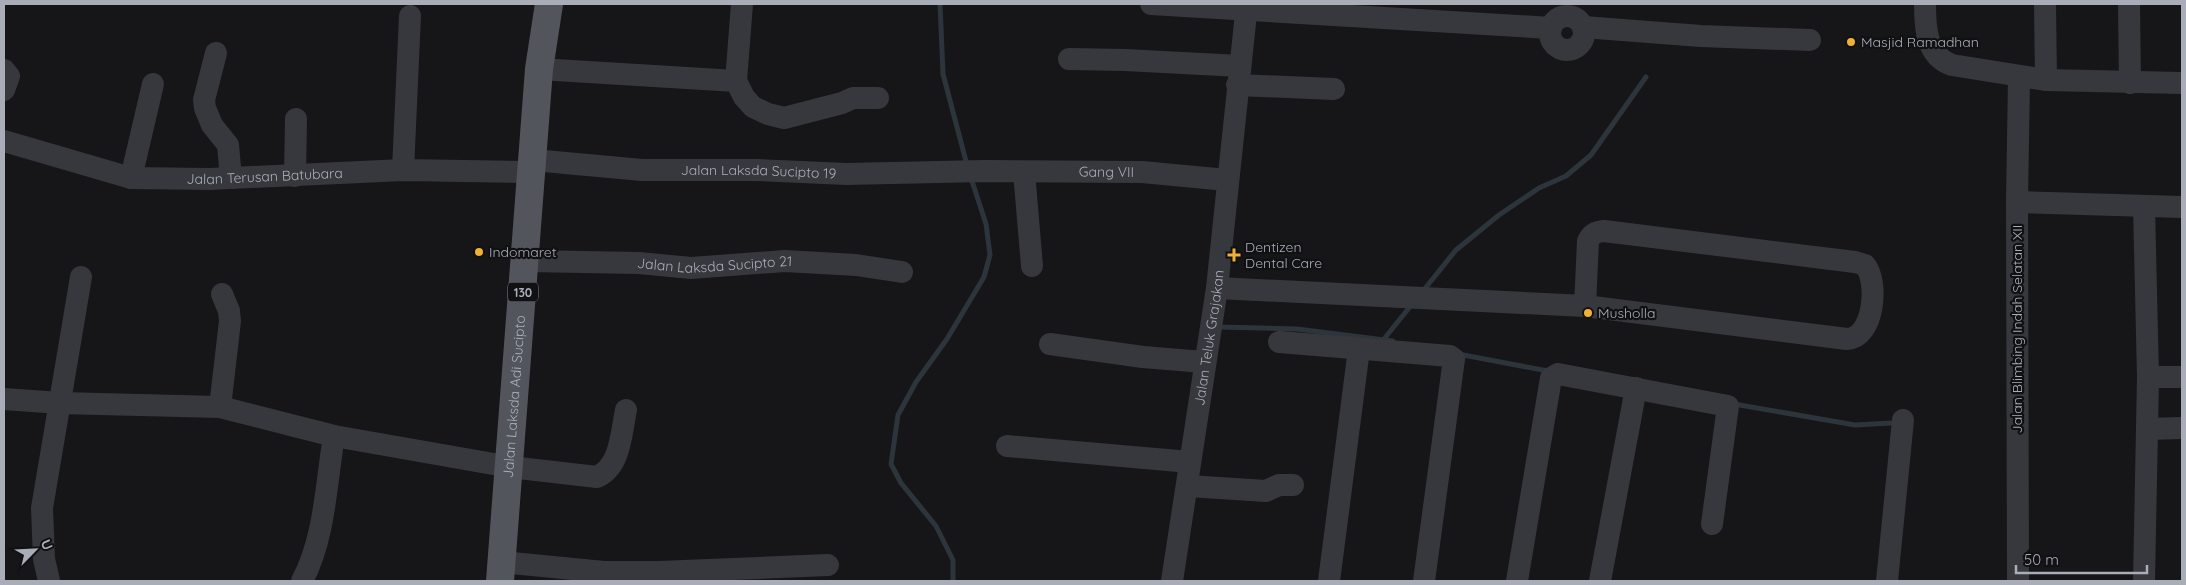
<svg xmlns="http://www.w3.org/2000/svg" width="2186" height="585" viewBox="0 0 2186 585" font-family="Quicksand,sans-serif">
<rect width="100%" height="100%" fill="#161618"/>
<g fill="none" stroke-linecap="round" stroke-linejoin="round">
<!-- stream -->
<g stroke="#2c353c" stroke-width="5">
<polyline points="940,4 943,74 967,165"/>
<polyline points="1423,291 1456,250 1499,215 1539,188 1566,176 1591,155 1646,77"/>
<polyline points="1218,327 1297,329 1393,341"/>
<polyline points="1384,339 1413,303"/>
<polyline points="1458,354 1548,371"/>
<polyline points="1734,404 1855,425 1891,423"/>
<polyline points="953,581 953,560 936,526 901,483 891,464 898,415 916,382 947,339 984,277 990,255 986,224 971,178"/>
</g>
<!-- minor -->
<g stroke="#37383d" stroke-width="22">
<polyline points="742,4 736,81 744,97 753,107 768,114 784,118 842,103 853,98 878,98"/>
<polyline points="1151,4 1551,28"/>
<path d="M 1925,4 C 1925,28 1926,56 1952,65 L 2046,80 L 2182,83"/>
<polyline points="2045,4 2046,80"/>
<polyline points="2129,4 2130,83"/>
<circle cx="1567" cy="33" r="17"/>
<polyline points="1583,27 1701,36 1810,40"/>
<polyline points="216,53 204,100 205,108 212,125 228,145 231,178"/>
<polyline points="1069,59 1125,60 1240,66"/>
<polyline points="539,69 736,81"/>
<polyline points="4,70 9,76 4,90"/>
<polyline points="1237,85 1334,89"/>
<path id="s1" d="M 4,141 L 131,178 L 210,179 L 403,170 L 532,172"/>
<path id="s2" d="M 533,160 L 642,170 L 757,170 L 846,174 L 984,171 L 1142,172 L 1227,180"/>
<polyline points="403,170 410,16"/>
<polyline points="1024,172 1032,266"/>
<polyline points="295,176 296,119"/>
<polyline points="131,178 153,84"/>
<polyline points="2017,202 2182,207"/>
<path id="s3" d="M 526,261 L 639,263 L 691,268 L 785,261 L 856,265 L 902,272"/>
<path d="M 1217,288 L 1585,306 L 1847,339 C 1874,338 1879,282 1865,265 L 1855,262 L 1604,231 C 1596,232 1592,233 1588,241 L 1585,306"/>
<polyline points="1279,342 1450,356 1454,359 1424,581"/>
<polyline points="1050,344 1143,357 1204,362"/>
<polyline points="2148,377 2182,377"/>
<polyline points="4,399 60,403 220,407 230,321 229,311 222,294"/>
<path d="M 220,407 L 334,436 C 326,484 325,538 302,581"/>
<polyline points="2147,429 2182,428"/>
<path d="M 334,436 L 510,467 L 597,477 C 621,466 621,433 626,410"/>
<polyline points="1007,446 1190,462"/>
<polyline points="1188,486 1266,491 1279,485 1293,485"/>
<polyline points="502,562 604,572 659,572 828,565"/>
<polyline points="49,581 44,559 42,508 81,277"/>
<path id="s4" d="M 1172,581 L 1217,288 L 1247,4"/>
<polyline points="1329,581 1359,349"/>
<polyline points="1517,581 1551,378 1558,374 1728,406 1712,524"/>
<polyline points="1600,581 1636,388"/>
<polyline points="1887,581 1903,420"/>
<polyline points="2018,581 2017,202 2019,77"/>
<polyline points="2144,581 2148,377 2144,206"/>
</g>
<!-- major -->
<path stroke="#53555c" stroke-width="28" id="s5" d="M 500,581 L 539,69 L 549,4"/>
</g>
<!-- markers -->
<g fill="#f2b134" stroke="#111113" stroke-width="2">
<circle cx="1851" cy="42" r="5"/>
<circle cx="479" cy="252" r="5"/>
<path d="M1231.5 247.5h5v5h5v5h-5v5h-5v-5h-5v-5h5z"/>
<circle cx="1588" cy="313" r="5"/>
</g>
<g text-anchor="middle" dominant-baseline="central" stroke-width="4.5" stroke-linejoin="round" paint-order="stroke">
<!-- shield labels -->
<rect fill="#111113" stroke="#7b7e86" stroke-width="1" x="508" y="282.5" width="30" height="19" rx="4"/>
<g font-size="12" font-weight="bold" fill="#a8adb8">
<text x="523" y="292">130</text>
</g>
<!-- poi labels -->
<g font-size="14" fill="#a8adb8" stroke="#111113" text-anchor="start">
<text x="1861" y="42">Masjid Ramadhan</text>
<text x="1245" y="247">Dentizen<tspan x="1245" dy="16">Dental Care</tspan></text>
<text x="489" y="252">Indomaret</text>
<text x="1598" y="313">Musholla</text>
</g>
<!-- street labels -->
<g font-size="14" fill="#a8adb8" stroke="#111113">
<text stroke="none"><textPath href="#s2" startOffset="226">Jalan Laksda Sucipto 19</textPath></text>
<text stroke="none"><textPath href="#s2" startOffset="574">Gang VII</textPath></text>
<text stroke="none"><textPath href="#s1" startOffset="266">Jalan Terusan Batubara</textPath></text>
<text stroke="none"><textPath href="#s3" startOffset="189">Jalan Laksda Sucipto 21</textPath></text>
<text transform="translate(2017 329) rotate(-90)">Jalan Blimbing Indah Selatan XII</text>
<text stroke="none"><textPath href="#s4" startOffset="246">Jalan Teluk Grajakan</textPath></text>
<text stroke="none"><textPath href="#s5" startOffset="185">Jalan Laksda Adi Sucipto</textPath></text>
</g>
</g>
<!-- border -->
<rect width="2186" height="585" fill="none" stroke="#a8adb8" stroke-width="10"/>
<!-- north arrow -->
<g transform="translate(35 550) rotate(66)" stroke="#111113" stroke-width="4" paint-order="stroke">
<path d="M0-4L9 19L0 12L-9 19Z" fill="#a8adb8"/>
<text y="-8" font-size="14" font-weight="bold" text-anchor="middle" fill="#a8adb8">U</text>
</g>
<!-- scale -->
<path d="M2016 565v8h131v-8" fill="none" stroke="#a8adb8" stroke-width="2.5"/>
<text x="2024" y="565" font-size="15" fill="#a8adb8" stroke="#111113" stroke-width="4" paint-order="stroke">50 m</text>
</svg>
